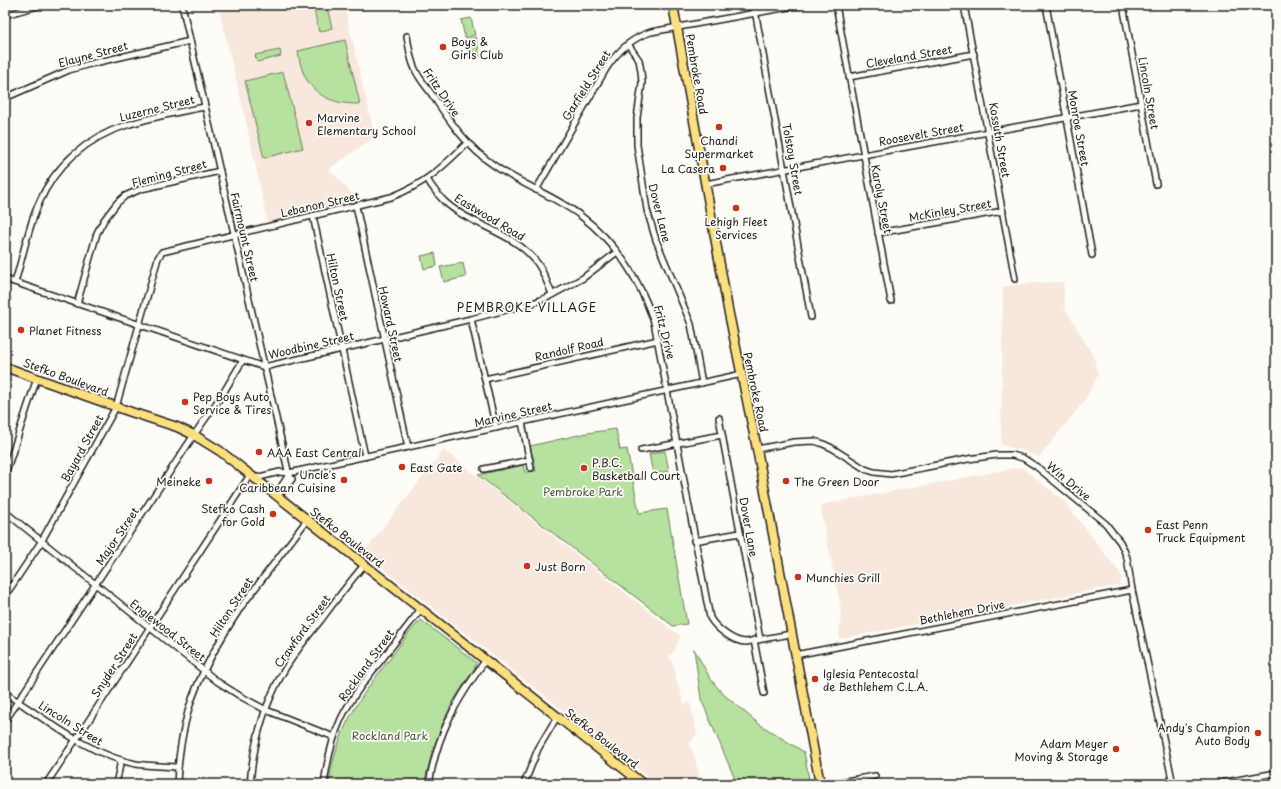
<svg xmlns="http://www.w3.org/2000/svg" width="1281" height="789" viewBox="0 0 1281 789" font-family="'Playpen Sans',sans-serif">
<rect width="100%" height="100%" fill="#fdfcf7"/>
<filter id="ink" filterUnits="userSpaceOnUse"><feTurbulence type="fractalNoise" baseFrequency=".025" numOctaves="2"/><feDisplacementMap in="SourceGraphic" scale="8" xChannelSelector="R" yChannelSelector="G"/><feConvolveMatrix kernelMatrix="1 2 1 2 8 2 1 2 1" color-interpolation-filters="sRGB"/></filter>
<g filter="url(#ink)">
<!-- built -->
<g fill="#f8e7dd">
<polygon points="218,5 344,5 375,137 329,169 360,202 268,223 243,108"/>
<polygon points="1063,282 1065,308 1094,358 1098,375 1085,400 1039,457 1024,451 1001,445 1003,287 1032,283"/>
<polygon points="444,450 680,636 675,650 669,656 675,670 676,679 684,705 690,703 697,734 689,744 693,752 702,784 657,784 363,553"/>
<polygon points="1021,467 1064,501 1122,576 1120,585 839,639 841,609 820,505"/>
</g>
<!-- green -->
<g fill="#b7e19e" stroke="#6a7e5d">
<polygon points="327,7 332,28 319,32 314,10"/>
<polygon points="471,18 475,35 465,38 461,20"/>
<polygon points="476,37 480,56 469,59 465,40"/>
<path d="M 345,40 L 360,104 C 324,105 302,88 298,51 Z"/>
<polygon points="280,50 281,56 257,62 255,55"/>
<polygon points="283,72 303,148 264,158 245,81"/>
<polygon points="435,253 437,266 424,269 421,256"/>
<polygon points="463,263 466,277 444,282 440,267"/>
<polygon points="616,429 620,450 627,449 639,513 667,509 687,624 673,626 478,475 523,465 525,472 536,471 530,446 587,433"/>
<polygon points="665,451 669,471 653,474 649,454"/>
<path d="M 421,620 L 477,663 C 471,676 461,687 454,700 C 440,727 431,754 424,784 L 329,784 C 336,730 359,698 392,656 C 401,644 410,630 421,620 Z"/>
<polygon points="694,649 710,678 722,693 759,724 804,752 809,779 804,784 737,784 701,699"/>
</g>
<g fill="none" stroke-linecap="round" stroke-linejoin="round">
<defs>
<g id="street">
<polyline points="182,5 289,475 292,479 283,491 280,492 276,496"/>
<polyline points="754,5 811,317"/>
<polyline points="836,5 891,301"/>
<polyline points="964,5 1015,279"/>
<polyline points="1046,5 1092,255"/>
<polyline points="1123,5 1156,184"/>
<polyline points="5,15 41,5"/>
<path d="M 407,36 C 409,47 410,59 415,69 C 419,79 427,87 433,96 C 451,123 468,148 495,166 C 522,185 555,196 581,216 C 617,243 640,281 654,322 L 710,618 C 716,628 733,642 746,642 L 791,634"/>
<polyline points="628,44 639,60 641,71 642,83 637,118 637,145 647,210 656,240 691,324 702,383"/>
<polyline points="849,77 974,54"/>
<polyline points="5,98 69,70 90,64 190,41"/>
<path d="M 427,179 C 432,187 438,195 444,201 C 472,227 514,231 538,264 C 544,273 548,285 552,294"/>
<polyline points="705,184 1141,104"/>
<path d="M 536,190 L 606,69 C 617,52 631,38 651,32 L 800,5"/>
<polyline points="356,206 408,447"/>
<polyline points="313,216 365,456"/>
<polyline points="878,233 1003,211"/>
<polyline points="5,279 264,367 471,319 533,303 548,297 583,278 617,252"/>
<path d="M 15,282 C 23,257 28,227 39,203 C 55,165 88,137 127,125 C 152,117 179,112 204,107"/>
<polyline points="77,304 97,233 104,220 117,203 125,196 141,189 220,171"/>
<polyline points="471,319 496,428"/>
<polyline points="485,379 658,340"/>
<polyline points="719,418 760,639"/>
<polyline points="522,422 531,468"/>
<polyline points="757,449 794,442 814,441 821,443 832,448 865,469 874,472 891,474 968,459 997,455 1012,455 1023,458 1037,467 1106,524 1120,542 1124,550 1127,558 1132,590 1144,647 1173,784"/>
<polyline points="641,450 722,435"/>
<polyline points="484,469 530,460"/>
<polyline points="5,475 37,378"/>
<polyline points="255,478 280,472 289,473 742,374"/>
<polyline points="280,492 280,488 289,475"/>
<polyline points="5,514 9,515 218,682 240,696 266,710 334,737"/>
<polyline points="694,541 740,533"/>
<path d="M 5,596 L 41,542 L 116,407 L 158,258 L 162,252 L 391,197 C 425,184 442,168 467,143"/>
<polyline points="754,640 764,693"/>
<polyline points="795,655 1132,590"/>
<path d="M 5,693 C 44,718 89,755 136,764 C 150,766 164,766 178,767"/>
<polyline points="5,721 194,435 222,395 243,360"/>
<polyline points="46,784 97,708 250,475"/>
<polyline points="116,784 121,760"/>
<path d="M 177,784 C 178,759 182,733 189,708 C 199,675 222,636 241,607 L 307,520"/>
<path d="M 250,784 C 253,746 263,708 282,674 C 293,655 307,637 321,620 C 335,601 349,583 364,565"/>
<path d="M 324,784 C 327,762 332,739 341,719 C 351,698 365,680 379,663 C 393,645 407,627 421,609"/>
<path d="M 429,784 C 437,734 456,701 485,661"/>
<polyline points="524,784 538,749 557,717"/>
<polyline points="626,784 633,776"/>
<polyline points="828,784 875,776"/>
<polyline points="1215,784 1276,773"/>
</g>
<g id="primary">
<polyline points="673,5 728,309 757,449 820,784"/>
<polyline points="5,367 131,412 177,427 194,435 220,451 643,784"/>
</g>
</defs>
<!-- street casing -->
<use href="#street" stroke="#1c1c1c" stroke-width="8"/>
<!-- primary casing -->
<use href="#primary" stroke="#1c1c1c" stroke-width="11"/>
<!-- street -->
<use href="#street" stroke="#fdfcf7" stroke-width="5"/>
<!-- primary -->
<use href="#primary" stroke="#fce080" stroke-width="8"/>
</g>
</g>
<!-- markers -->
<g fill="#c8321e" stroke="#fdfcf7" stroke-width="1.5">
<circle cx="443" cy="47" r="4"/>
<circle cx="309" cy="123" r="4"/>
<circle cx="719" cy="127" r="4"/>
<circle cx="723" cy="168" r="4"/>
<circle cx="736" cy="208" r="4"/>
<circle cx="21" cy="330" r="4"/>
<circle cx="185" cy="402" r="4"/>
<circle cx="259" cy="452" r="4"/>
<circle cx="402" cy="467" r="4"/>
<circle cx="584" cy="468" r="4"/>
<circle cx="344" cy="480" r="4"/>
<circle cx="209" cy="481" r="4"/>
<circle cx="786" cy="481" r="4"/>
<circle cx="273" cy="514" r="4"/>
<circle cx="1148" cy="530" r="4"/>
<circle cx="527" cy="566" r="4"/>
<circle cx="798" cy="577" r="4"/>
<circle cx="815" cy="679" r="4"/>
<circle cx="1258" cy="733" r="4"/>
<circle cx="1116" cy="749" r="4"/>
</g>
<g text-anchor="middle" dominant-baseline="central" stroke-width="3.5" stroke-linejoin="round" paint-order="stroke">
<!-- poi labels -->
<g font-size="11" fill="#1c1c1c" stroke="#fdfcf7" text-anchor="start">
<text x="451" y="41">Boys &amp;<tspan x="451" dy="13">Girls Club</tspan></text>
<text x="317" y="117">Marvine<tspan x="317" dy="13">Elementary School</tspan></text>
<text x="719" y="140" text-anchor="middle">Chandi<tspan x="719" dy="13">Supermarket</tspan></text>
<text x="715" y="168" text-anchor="end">La Casera</text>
<text x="736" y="221" text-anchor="middle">Lehigh Fleet<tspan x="736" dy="13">Services</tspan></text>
<text x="29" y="330">Planet Fitness</text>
<text x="193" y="396">Pep Boys Auto<tspan x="193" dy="13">Service &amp; Tires</tspan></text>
<text x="267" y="452">AAA East Central</text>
<text x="592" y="462">P.B.C.<tspan x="592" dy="13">Basketball Court</tspan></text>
<text x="410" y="467">East Gate</text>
<text x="336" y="474" text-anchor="end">Uncle's<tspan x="336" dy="13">Caribbean Cuisine</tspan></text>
<text x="201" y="481" text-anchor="end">Meineke</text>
<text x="794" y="481">The Green Door</text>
<text x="265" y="508" text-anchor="end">Stefko Cash<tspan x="265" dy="13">for Gold</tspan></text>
<text x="1156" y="524">East Penn<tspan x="1156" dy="13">Truck Equipment</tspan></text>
<text x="535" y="566">Just Born</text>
<text x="806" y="577">Munchies Grill</text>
<text x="823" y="673">Iglesia Pentecostal<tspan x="823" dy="13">de Bethlehem C.L.A.</tspan></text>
<text x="1250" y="727" text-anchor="end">Andy's Champion<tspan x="1250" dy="13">Auto Body</tspan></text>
<text x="1108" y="743" text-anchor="end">Adam Meyer<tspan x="1108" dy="13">Moving &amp; Storage</tspan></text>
</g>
<!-- street labels -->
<g font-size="11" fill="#1c1c1c" stroke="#fdfcf7">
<text transform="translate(93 54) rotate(-15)">Elayne Street</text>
<text transform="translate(909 56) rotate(-10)">Cleveland Street</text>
<text transform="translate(697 74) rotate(80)">Pembroke Road</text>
<text transform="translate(586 85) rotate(-58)">Garfield Street</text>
<text transform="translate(442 92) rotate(56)">Fritz Drive</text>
<text transform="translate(1149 93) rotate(80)">Lincoln Street</text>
<text transform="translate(157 108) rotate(-14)">Luzerne Street</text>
<text transform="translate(1079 128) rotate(80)">Monroe Street</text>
<text transform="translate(921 134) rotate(-10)">Roosevelt Street</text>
<text transform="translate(1000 140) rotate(80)">Kossuth Street</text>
<text transform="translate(793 159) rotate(80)">Tolstoy Street</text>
<text transform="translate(169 173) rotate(-15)">Fleming Street</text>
<text transform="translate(882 199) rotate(79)">Karoly Street</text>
<text transform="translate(320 204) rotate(-13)">Lebanon Street</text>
<text transform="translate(950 210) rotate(-10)">McKinley Street</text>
<text transform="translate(660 213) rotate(76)">Dover Lane</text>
<text transform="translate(490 217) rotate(31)">Eastwood Road</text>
<text transform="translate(245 237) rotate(77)">Fairmount Street</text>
<text transform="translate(338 287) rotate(78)">Hilton Street</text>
<text transform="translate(391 324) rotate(78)">Howard Street</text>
<text transform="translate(665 332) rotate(76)">Fritz Drive</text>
<text transform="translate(311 345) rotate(-13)">Woodbine Street</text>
<text transform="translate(569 349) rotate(-13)">Randolf Road</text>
<text transform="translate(66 377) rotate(20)">Stefko Boulevard</text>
<text transform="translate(756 392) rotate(78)">Pembroke Road</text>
<text transform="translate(513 414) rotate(-13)">Marvine Street</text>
<text transform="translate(82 448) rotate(-61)">Bayard Street</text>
<text transform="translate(1069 481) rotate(40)">Win Drive</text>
<text transform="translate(749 527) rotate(80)">Dover Lane</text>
<text transform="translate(117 536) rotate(-56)">Major Street</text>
<text transform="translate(347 537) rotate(38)">Stefko Boulevard</text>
<text transform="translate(231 607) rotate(-57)">Hilton Street</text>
<text transform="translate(962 612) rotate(-11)">Bethlehem Drive</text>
<text transform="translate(168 630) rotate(38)">Englewood Street</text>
<text transform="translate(302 631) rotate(-54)">Crawford Street</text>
<text transform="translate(114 665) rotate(-57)">Snyder Street</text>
<text transform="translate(366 665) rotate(-54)">Rockland Street</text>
<text transform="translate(71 723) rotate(32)">Lincoln Street</text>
<text transform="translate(602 738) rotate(38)">Stefko Boulevard</text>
</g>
<!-- park labels -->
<g font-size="11" fill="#4a5743" stroke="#fdfcf7">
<text x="583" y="491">Pembroke Park</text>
<text x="390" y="735">Rockland Park</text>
</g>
<!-- neighbourhood labels -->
<g font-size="12" letter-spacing="1" fill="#1c1c1c" stroke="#fdfcf7">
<text x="527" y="307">PEMBROKE VILLAGE</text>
</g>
</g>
<!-- margin -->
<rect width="1281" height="789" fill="none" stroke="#fdfcf7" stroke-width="20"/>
<rect x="10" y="10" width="1261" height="769" fill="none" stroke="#1c1c1c" stroke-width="1.5" filter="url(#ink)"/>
</svg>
